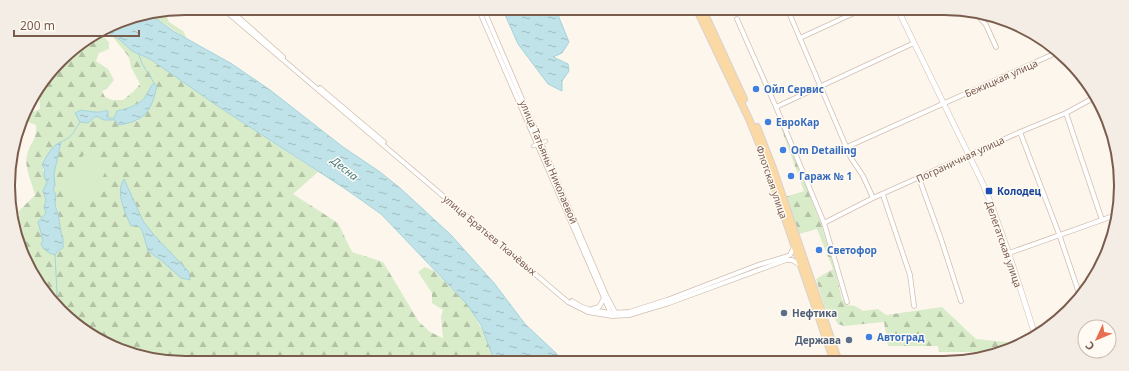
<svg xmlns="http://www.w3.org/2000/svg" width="1129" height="371" viewBox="0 0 1129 371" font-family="'Noto Sans',sans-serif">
<defs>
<pattern id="forest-firs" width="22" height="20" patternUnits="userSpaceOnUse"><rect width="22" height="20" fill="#d8ecc9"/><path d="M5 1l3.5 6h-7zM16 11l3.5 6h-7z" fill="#b4c2a5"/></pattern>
<pattern id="water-ripples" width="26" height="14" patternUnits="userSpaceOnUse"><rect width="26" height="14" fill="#bfe3e8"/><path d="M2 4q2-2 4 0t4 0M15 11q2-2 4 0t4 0" fill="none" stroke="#a0bbbe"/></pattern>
</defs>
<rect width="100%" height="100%" fill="#fdf6ec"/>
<!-- forest -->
<g fill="url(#forest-firs)" fill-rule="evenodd">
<polygon points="165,12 169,22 183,31 187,39 151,15"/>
<path d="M 101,32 L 105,38 L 109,42 L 109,49 L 99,53 L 96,61 L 108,69 L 114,80 L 107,89 L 102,91 L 105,97 L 112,100 L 123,100 L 134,91 L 140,84 L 131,67 L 129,57 L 112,36 L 120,40 L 132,51 L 150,59 L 219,107 L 318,172 L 293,194 L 338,223 L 352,252 L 383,262 L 419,322 L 430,332 L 443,338 L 441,317 L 443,310 L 432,303 L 432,293 L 418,272 L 425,267 L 434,271 L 467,304 L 473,313 L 486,337 L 495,362 L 186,363 L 140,357 L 87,333 L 38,284 L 14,231 L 13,220 L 18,219 L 20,215 L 18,212 L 35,195 C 32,183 24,168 27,155 C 30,142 37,141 36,125 L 23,120 L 24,116 L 40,109 L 39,91 L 68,52 ZM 150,86 L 138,121 L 104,120 L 96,116 L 88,123 L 80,122 L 81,110 C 89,112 96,113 104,110 L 108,118 L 115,118 L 117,111 C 134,106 144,104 150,86 ZM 61,143 L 54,174 L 55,185 L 53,190 L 55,204 L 57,207 L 62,238 L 63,238 L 63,248 L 59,250 L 57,253 C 47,244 34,234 42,218 C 43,216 45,215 46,213 L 46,200 L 43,191 L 47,182 L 42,165 C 46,157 52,145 61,143 ZM 124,179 L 143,221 L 154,235 L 162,260 L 148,251 L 142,230 L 137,225 L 131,226 L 123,205 L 120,192 Z"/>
<polygon points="778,120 780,120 820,221 833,262 842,299 847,305 855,306 863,311 878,309 886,315 942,307 976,339 1015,343 1015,347 1012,349 979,358 973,352 939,352 938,346 888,346 884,322 844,326 838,324 833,316 825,308 816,279 833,269 817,229 799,234 785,197 804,191"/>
</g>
<!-- green -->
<polygon fill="#d8ecc9" points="84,154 108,167 89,203 65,190"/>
<!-- water -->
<g fill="url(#water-ripples)" stroke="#a5d3da">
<polygon points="502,8 553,8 558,15 569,42 562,53 553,57 568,64 569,71 562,81 562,91 548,84 518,44"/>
<polygon points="151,15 173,31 232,64 270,90 343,147 380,172 400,188 451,235 494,283 525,324 558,355 563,362 495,362 481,325 467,304 381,214 347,190 219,107 150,59 132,51 120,40 103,30 118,21"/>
<path d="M 154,83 L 157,86 C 151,112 145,121 118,125 L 115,120 L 104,120 L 96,116 L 88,123 L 80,122 L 75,113 L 81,110 C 86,111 92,112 98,112 C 102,112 103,110 108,111 L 108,118 L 114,118 L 117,111 C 129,108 141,105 147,94 C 150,89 150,87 154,83 Z"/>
<path d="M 61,142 L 54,174 L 55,185 L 53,190 L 56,194 L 55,204 L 58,214 L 62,238 L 63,238 L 63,248 L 59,250 L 55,255 C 49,254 43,249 41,244 L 43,241 L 38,222 L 46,213 L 44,207 L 46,200 L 43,191 L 47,182 C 44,177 43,175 45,170 L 42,165 C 46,157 52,145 61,142 Z"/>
<path d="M 124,179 L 143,221 L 154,235 L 189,272 L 190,280 L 181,278 L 162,261 L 148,251 L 142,230 L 137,225 L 131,226 C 125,213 115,192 124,179 Z"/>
</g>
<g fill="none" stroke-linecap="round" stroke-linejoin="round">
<!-- stream -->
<g stroke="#a5d3da" stroke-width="1">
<path d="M 139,54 C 141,66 149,73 154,83"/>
<path d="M 61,142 C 74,136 73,132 80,122"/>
<polyline points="55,255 57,292 55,301"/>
</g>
<defs>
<polyline id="pedestrian" points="533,146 546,141"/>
<g id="minor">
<polyline points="222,8 555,291 568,302 588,312 612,316 629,315 669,303 786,260 792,260 800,265"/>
<polyline points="228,8 283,57"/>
<polyline points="478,8 611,314"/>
<polyline points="483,8 606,295 616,314"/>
<polyline points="787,8 851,158 863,176 873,198"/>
<polyline points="975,12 986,25 996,47"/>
<polyline points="737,19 776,107 824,223 847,302"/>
<polyline points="800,38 865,8"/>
<polyline points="320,88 384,142"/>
<polyline points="776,107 914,43"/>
<polyline points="1066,113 1102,220"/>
<polyline points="1020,132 1059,234 1080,296"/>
<polyline points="847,147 1058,52"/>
<polyline points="919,178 941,239 961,301"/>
<polyline points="883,195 910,275 914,306"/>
<polyline points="824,223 873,198 1020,132 1066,113 1097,96"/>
<polyline points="1009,253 1116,215"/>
<polyline points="572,301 582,307 591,310 610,313 629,312 667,300 758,265 785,257 790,255 794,247"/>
<polyline points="592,309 599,307 604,298"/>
</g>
<path id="tertiary" d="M 897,8 L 983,184 C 1003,233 1019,284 1035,335"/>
<g id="primary">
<polyline points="696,8 749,119 762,151 834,362"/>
<polyline points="702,8 744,99"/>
<polyline points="757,127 773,168 839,362"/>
</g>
</defs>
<!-- pedestrian casing -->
<use href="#pedestrian" stroke="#d1beb0" stroke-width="4.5"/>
<!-- minor casing -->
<use href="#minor" stroke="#d1beb0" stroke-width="5.5"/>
<!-- tertiary casing -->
<use href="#tertiary" stroke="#d1beb0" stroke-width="6"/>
<!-- primary casing -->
<use href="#primary" stroke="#dad1cd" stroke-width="8"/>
<!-- pedestrian -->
<use href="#pedestrian" stroke="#fff" stroke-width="3"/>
<!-- minor -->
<use href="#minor" stroke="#fff" stroke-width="4"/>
<!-- tertiary -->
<use href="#tertiary" stroke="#fff" stroke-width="5"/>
<!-- primary -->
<use href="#primary" stroke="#fbd9a5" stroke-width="6"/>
</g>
<!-- markers -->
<g fill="#3f7fe0" stroke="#fffaf3" stroke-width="1.5">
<circle cx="756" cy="89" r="4"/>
<circle cx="768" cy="122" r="4"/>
<circle cx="783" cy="150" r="4"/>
<circle cx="791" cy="176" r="4"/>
<circle cx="819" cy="250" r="4"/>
<circle cx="869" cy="337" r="4"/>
</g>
<rect fill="#1a4fb4" stroke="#fffaf3" stroke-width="1.5" x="985" y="187" width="8" height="8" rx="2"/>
<g fill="#5c6f8a" stroke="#fffaf3" stroke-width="1.5">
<circle cx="784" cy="313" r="4"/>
<circle cx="849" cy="340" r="4"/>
</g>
<g text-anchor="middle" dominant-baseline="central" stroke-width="3" stroke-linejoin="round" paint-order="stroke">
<!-- street labels -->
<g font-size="10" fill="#7a5c4d" stroke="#fffaf3">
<text transform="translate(1001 78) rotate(-24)">Бежицкая улица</text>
<text transform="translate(960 159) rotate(-25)">Пограничная улица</text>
<text transform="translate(549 162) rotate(67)">улица Татьяны Николаевой</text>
<text transform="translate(772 182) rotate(71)">Флотская улица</text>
<text transform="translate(490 235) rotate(40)">улица Братьев Ткачёвых</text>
<text transform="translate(1004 244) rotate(71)">Делегатская улица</text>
</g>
<!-- shop labels -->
<g font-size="10" font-weight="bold" fill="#366cbe" stroke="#fffaf3" text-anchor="start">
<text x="764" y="89">Ойл Сервис</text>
<text x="776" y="122">ЕвроКар</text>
<text x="791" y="150">Om Detailing</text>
<text x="799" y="176">Гараж № 1</text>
<text x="827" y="250">Светофор</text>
<text x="877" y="337">Автоград</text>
</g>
<!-- transit labels -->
<g font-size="10" font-weight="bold" fill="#164399" stroke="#fffaf3" text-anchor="start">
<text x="997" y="191">Колодец</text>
</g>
<!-- service labels -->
<g font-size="10" font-weight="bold" fill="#4e5e75" stroke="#fffaf3" text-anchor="start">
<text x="792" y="313">Нефтика</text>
<text x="841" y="340" text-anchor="end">Держава</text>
</g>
<!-- water labels -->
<g font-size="11" font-style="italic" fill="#437c86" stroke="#fffaf3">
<text transform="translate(345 168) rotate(39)">Десна</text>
</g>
</g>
<!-- crop -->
<path d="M0 0H1129V371H0ZM185 15H944A170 170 0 0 1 1114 185V186A170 170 0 0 1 944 356H185A170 170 0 0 1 15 186V185A170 170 0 0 1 185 15Z" fill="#f4ede6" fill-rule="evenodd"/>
<path fill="none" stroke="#7a5c4d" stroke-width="2" d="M185 15H944A170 170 0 0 1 1114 185V186A170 170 0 0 1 944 356H185A170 170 0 0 1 15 186V185A170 170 0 0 1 185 15Z"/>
<!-- north arrow -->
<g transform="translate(1097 339) rotate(226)"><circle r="19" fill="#fffaf3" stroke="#cabbb1"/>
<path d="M0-3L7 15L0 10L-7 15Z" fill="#e76f51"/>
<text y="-6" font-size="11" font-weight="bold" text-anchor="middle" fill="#7a5c4d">С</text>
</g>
<!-- scale -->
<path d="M14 30v6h125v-6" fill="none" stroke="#7a5c4d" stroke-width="2"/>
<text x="20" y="30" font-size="12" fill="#7a5c4d" stroke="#fffaf3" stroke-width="3" paint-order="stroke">200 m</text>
</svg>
